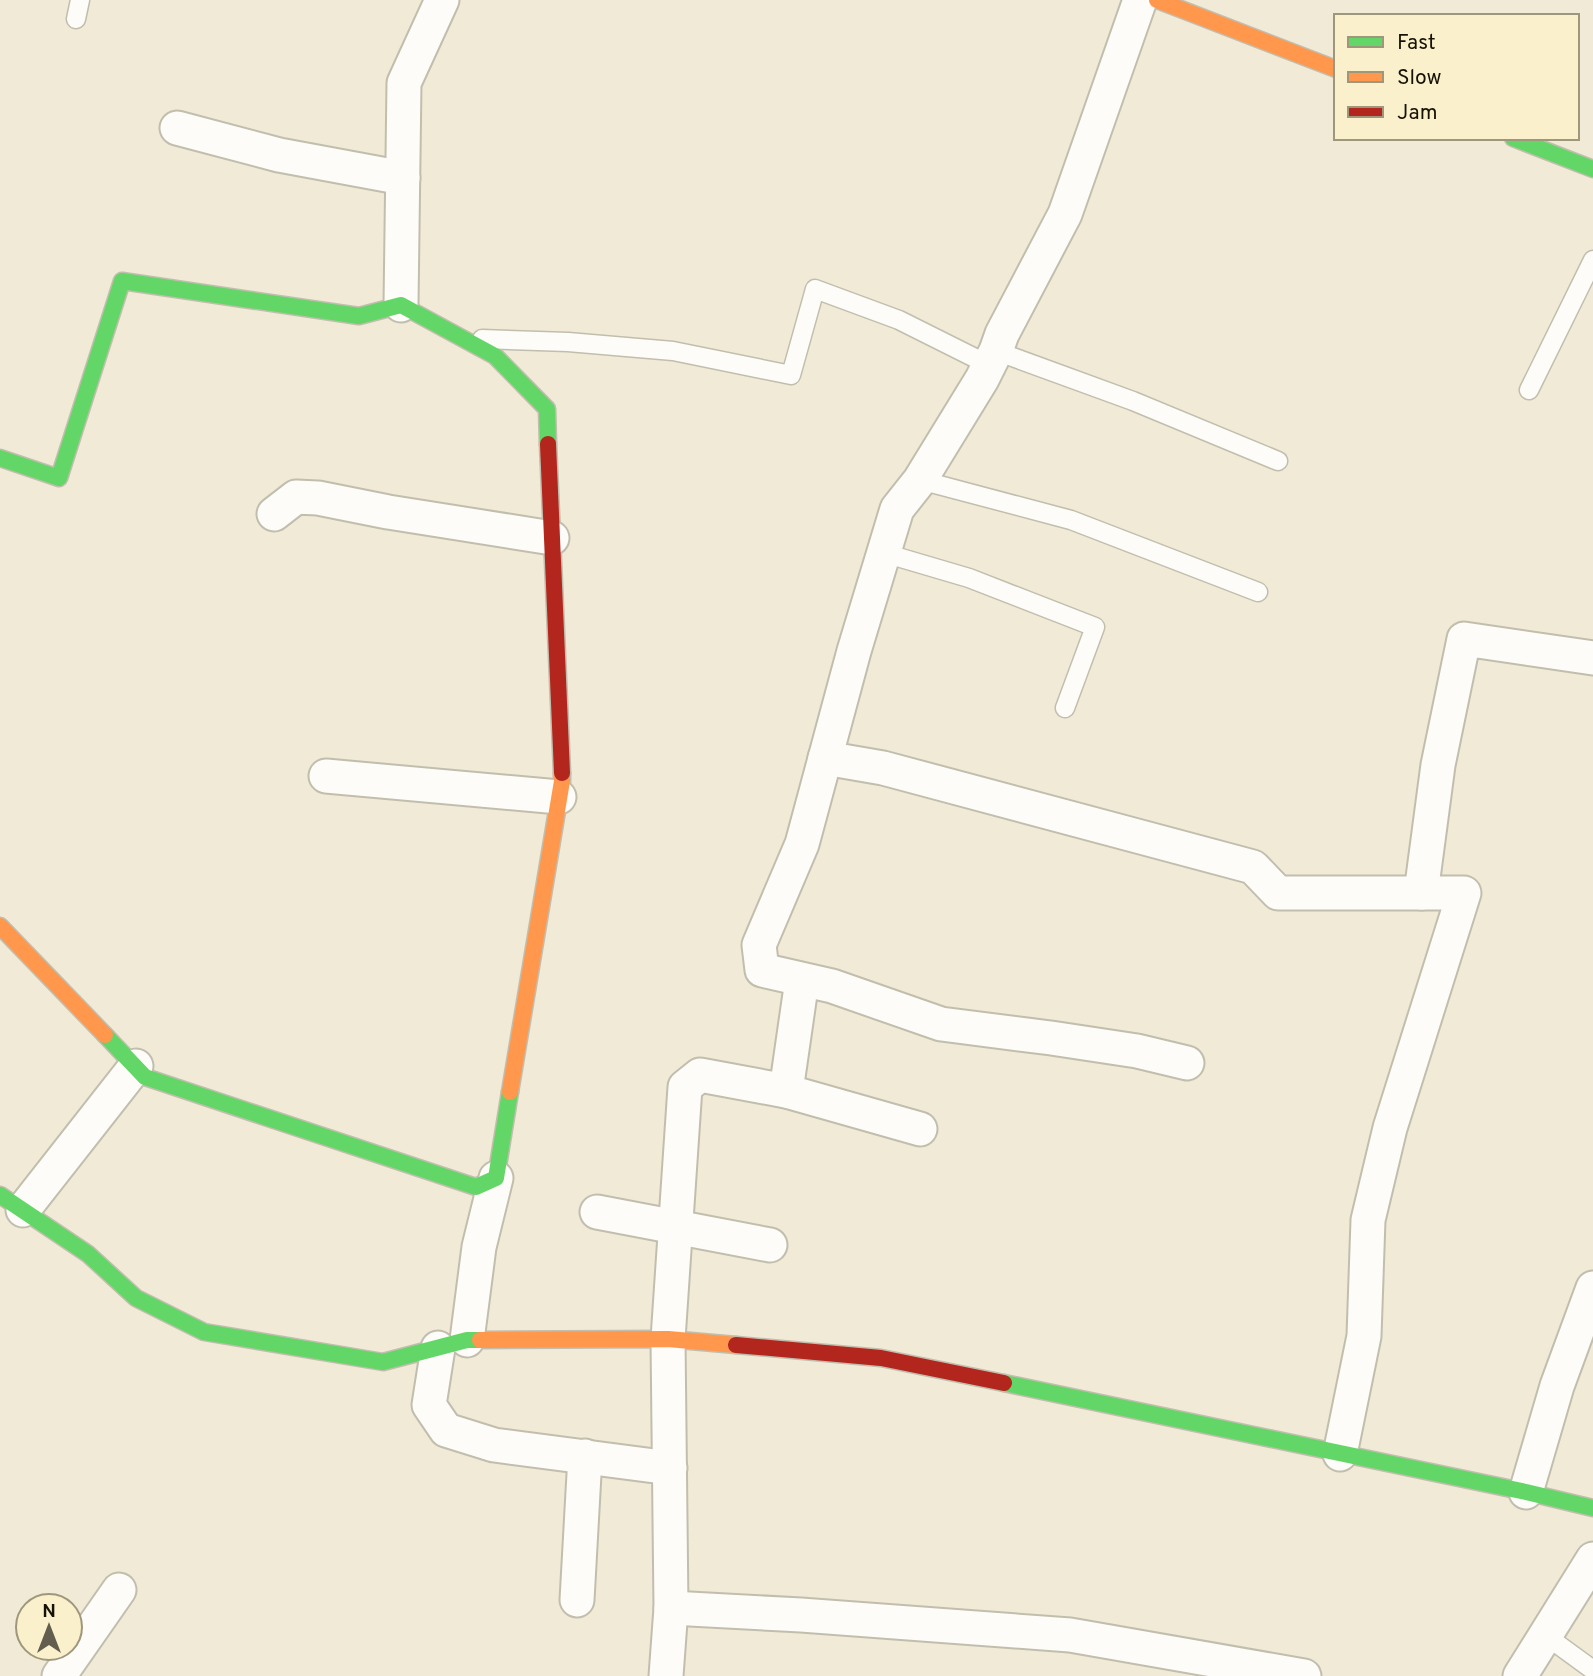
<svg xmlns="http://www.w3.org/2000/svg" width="1593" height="1676" viewBox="0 0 1593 1676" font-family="Overpass,sans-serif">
<rect width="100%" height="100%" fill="#f0ead6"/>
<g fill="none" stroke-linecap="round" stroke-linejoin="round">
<defs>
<g id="lane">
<polyline points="76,19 80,0"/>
<polyline points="482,339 568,342 673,351 791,375 815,289 899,320 989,365"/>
<polyline points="996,351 1133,401 1278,461"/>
<polyline points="1529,390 1593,260"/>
<polyline points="920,480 1071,520 1258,592"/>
<polyline points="884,553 969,578 1095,627 1065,708"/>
<polyline points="1545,1635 1593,1670"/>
</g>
<g id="street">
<polyline points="1140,0 1065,214 1002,334 996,351 982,379 920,480 897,509 854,651 802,844 759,945 762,970 832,986 941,1024 1051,1038 1137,1051 1187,1063"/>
<polyline points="177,128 279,155 403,178"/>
<polyline points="401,305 404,83 442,0"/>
<polyline points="274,514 296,497 318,498 388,512 552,538"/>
<polyline points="825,758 883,768 1253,867 1278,893 1464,893 1390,1128 1368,1220 1364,1336 1340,1454"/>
<polyline points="326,776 559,797"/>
<polyline points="1421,893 1438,765 1464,639 1593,658"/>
<polyline points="786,1091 802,980"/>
<polyline points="23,1210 136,1066"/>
<polyline points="597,1212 770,1245"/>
<polyline points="467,1340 479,1247 496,1178"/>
<polyline points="438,1348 429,1405 446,1430 494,1445 670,1468"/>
<polyline points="1526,1492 1557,1386 1593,1288"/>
<polyline points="577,1600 585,1456"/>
<polyline points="671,1608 801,1615 1070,1635 1304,1676"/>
<polyline points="59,1676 119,1590"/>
<polyline points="666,1676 671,1608 668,1339 685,1087 700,1075 786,1091 920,1129"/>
<polyline points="1520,1676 1593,1559"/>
</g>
<g id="fast">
<polyline points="1513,138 1593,169"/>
<polyline points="0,458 59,478 122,281 359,316 401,305 495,356 547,409 548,444"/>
<polyline points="105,1035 145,1077 476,1187 496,1178 510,1092"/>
<polyline points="0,1195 88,1254 136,1298 204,1332 383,1362 467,1340 480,1340"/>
<polyline points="1004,1383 1526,1492 1593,1508"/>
</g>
<g id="slow">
<polyline points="1157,0 1336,69"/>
<polyline points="0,926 105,1035"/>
<polyline points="510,1092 562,781 562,773"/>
<polyline points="480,1340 668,1339 736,1345"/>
</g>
<g id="jam">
<polyline points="548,444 562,773"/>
<polyline points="736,1345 881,1358 1004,1383"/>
</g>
</defs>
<!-- lane casing -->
<use href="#lane" stroke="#c2beae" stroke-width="21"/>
<!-- street casing -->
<use href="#street" stroke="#c2beae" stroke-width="37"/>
<!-- fast casing -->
<use href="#fast" stroke="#c2beae" stroke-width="19"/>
<!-- slow casing -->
<use href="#slow" stroke="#c2beae" stroke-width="19"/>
<!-- jam casing -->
<use href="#jam" stroke="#c2beae" stroke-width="19"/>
<!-- lane -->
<use href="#lane" stroke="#fdfcf9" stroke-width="18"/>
<!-- street -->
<use href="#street" stroke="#fdfcf9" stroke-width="33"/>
<!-- fast -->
<use href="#fast" stroke="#63d668" stroke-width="16"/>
<!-- slow -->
<use href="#slow" stroke="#ff974d" stroke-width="16"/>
<!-- jam -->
<use href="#jam" stroke="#b3261e" stroke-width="16"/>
</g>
<!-- legend -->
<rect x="1334" y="14" width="245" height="126" fill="#faf0cc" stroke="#9e977c" stroke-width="2"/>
<rect x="1348" y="37" width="35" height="10" fill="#63d668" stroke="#9e977c" stroke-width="2"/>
<text x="1397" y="49" font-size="21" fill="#151105">Fast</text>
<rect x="1348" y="72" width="35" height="10" fill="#ff974d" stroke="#9e977c" stroke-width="2"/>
<text x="1397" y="84" font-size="21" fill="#151105">Slow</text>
<rect x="1348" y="107" width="35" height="10" fill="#b3261e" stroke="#9e977c" stroke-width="2"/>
<text x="1397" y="119" font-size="21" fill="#151105">Jam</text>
<!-- north arrow -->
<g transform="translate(49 1627)"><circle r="33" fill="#faf0cc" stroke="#9e977c" stroke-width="2"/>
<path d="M0-5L12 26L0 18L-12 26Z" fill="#625d4e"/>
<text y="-10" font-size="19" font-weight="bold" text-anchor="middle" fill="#151105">N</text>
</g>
</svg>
